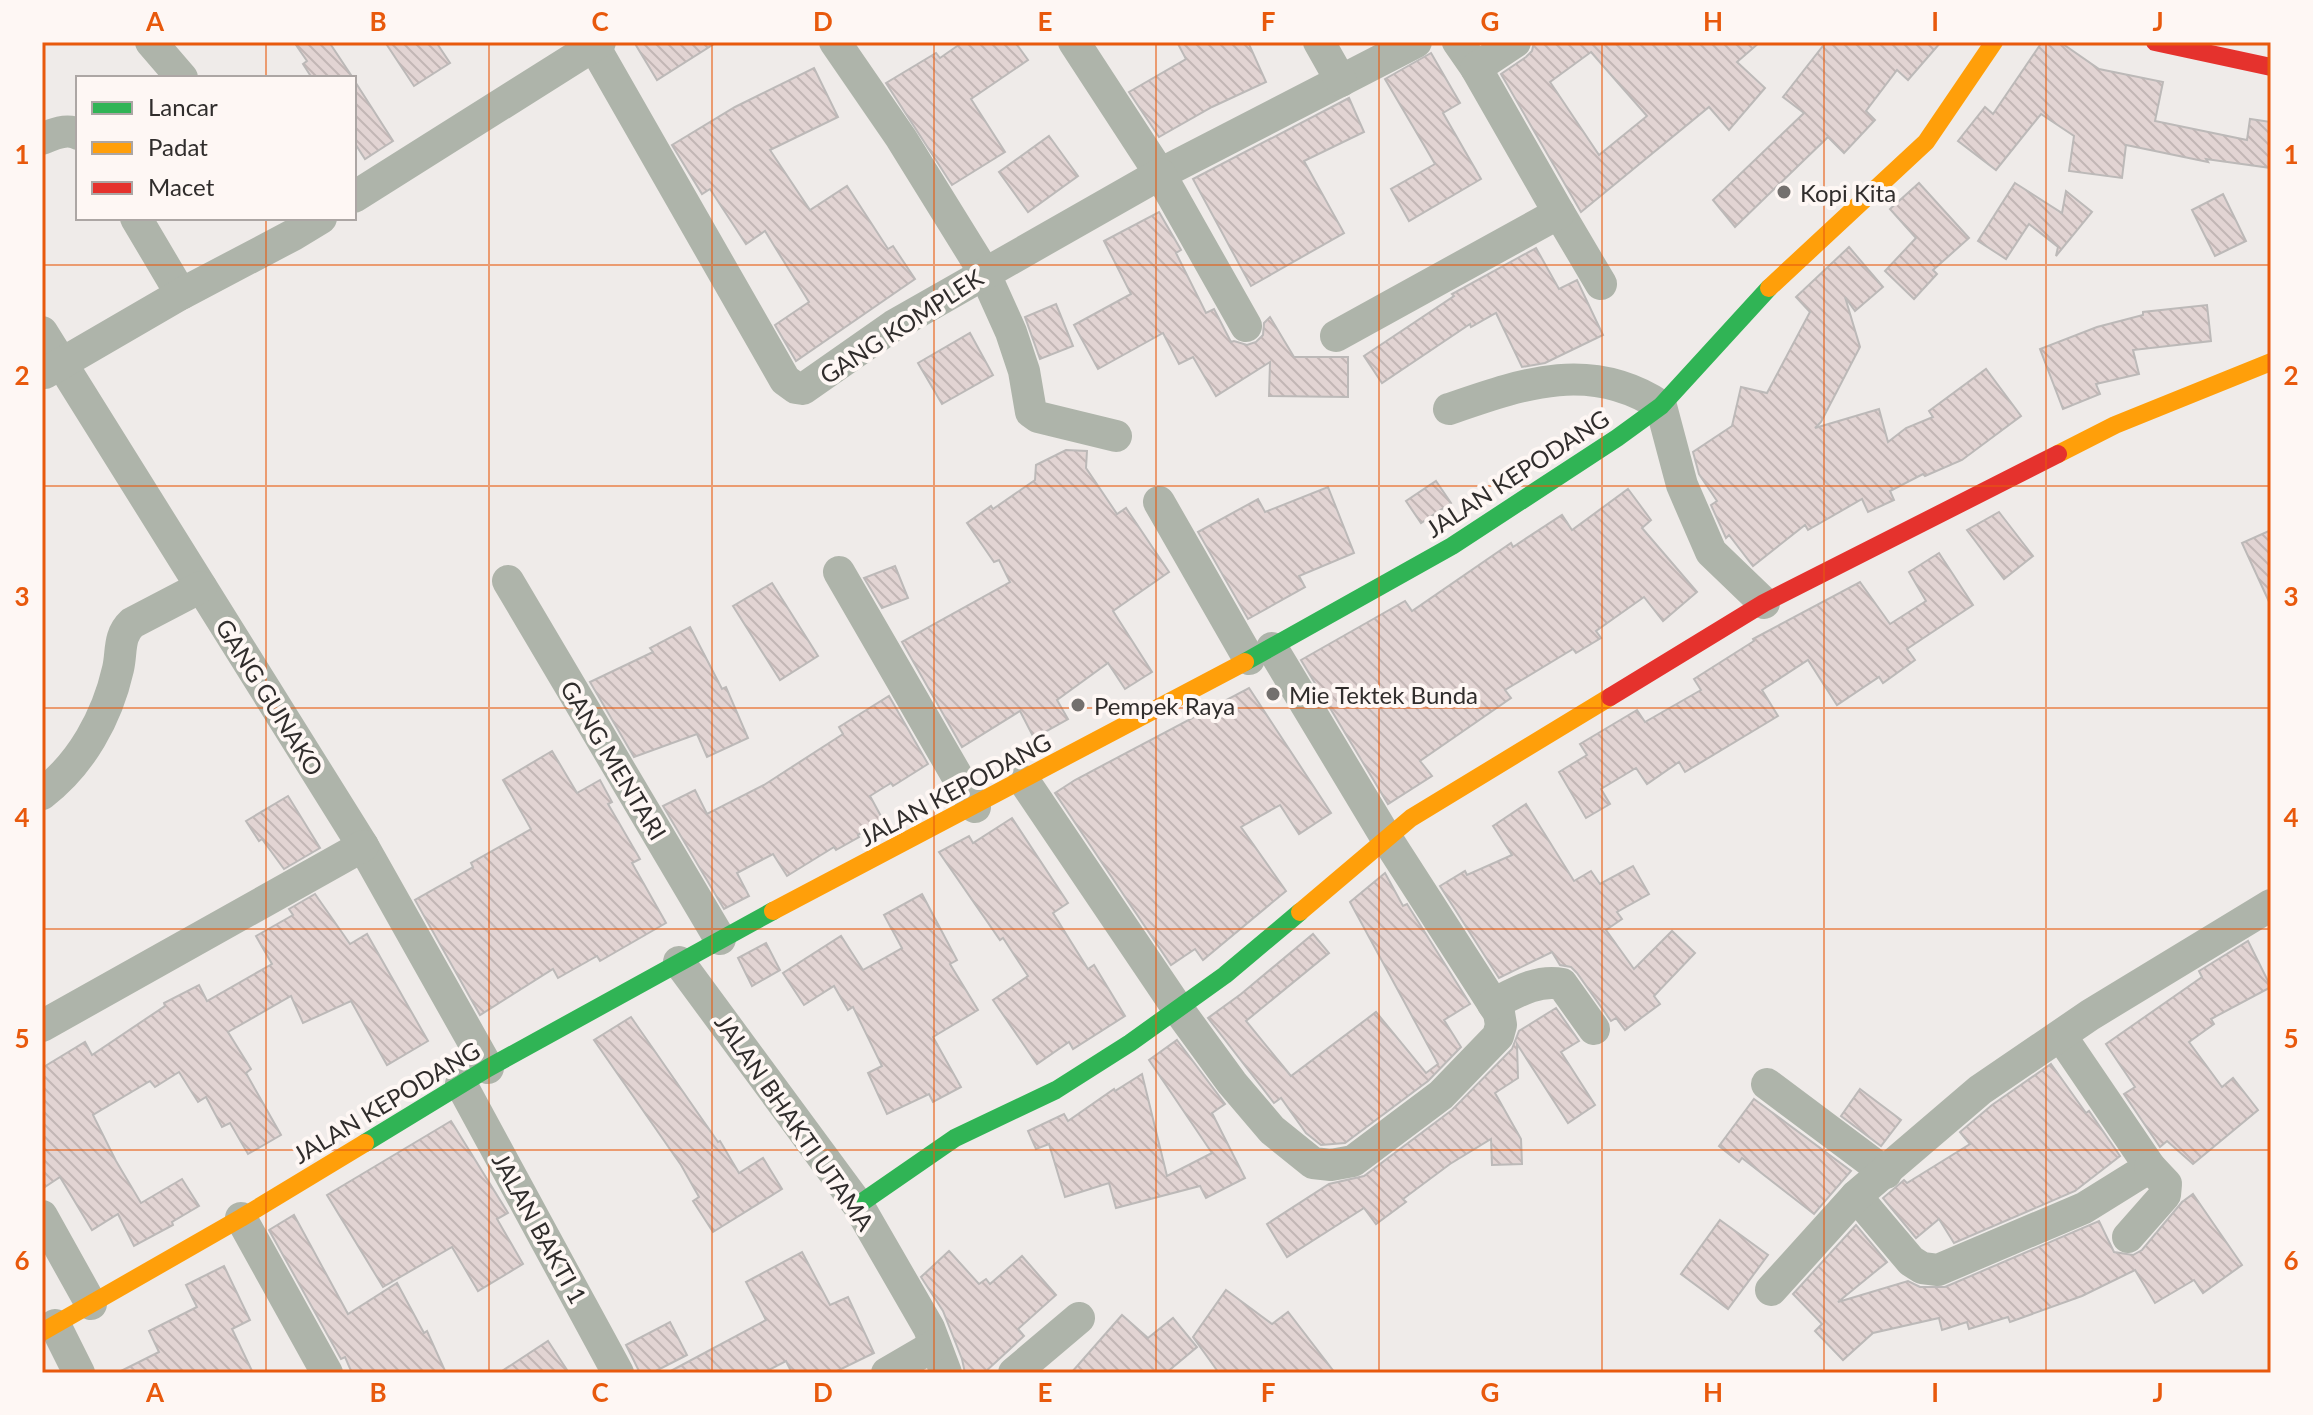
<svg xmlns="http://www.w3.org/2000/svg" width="2313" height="1415" viewBox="0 0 2313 1415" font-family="Lato,sans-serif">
<defs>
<pattern id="building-back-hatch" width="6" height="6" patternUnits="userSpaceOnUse" patternTransform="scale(2)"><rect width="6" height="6" fill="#e2d4d3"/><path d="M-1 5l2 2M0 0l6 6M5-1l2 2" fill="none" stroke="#c2b6b5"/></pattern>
</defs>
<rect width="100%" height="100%" fill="#efebe9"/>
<!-- building -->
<g fill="url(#building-back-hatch)" stroke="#bcb9b8" stroke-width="2" fill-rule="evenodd">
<polygon points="294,42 329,42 353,78 312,78 303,64 307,61"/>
<polygon points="385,42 436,42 450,63 414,86"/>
<polygon points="634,42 717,42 657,80"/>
<polygon points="963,42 1015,42 1028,60 971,99 1005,152 952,185 886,83 936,53 940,58"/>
<polygon points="1177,42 1248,42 1266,82 1212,107 1159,137 1129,92 1186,59"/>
<path d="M 1534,42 L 1760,42 L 1737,62 L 1765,88 L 1729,130 L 1709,107 L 1581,212 L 1501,74 L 1526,57 L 1532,51 ZM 1591,52 L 1647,116 L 1599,155 L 1550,82 Z"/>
<polygon points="1826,42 1941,42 1908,80 1897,70 1866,111 1875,120 1844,153 1828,137 1735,227 1713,200 1804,113 1783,97"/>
<polygon points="2042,42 2060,42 2099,69 2163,82 2155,121 2247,140 2250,119 2271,122 2271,168 2206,159 2208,162 2126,145 2122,178 2069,171 2074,136 2041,114 1996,170 1958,141 1985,107 1993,114"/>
<polygon points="1431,53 1460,103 1443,113 1481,179 1409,221 1391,189 1435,164 1385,79"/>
<polygon points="814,68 838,117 770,150 810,210 847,186 888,249 893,246 915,279 796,361 775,325 809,302 765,231 746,244 710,189 702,194 672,145 735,107"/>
<polygon points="354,80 393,141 365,159 354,142"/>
<polygon points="1349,98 1364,132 1304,161 1344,233 1251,286 1193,179"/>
<polygon points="1049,136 1078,176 1028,212 999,172"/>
<polygon points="1919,183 1969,238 1933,270 1937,274 1914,299 1885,271 1916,238 1890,209"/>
<polygon points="2015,183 2062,213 2066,191 2092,212 2056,256 2058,247 2029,224 2006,259 1978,241"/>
<polygon points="2223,194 2246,241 2215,256 2192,210"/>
<polygon points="1159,212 1181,250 1176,253 1206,313 1214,309 1231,342 1234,341 1247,345 1256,342 1263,335 1264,323 1270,317 1294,357 1348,357 1348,397 1269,396 1270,362 1216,396 1193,357 1179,364 1163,333 1098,369 1074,325 1131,294 1104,241"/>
<polygon points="1849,247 1883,287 1855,311 1845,297 1860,347 1821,422 1815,428 1879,409 1888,442 1906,428 1933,417 1929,411 1986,369 2021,416 1962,460 1925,476 1923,474 1890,491 1894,500 1868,512 1862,499 1808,530 1805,525 1753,566 1729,535 1726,538 1711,505 1717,501 1699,474 1693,452 1732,426 1741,387 1767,393 1810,312 1796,297"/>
<polygon points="1536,248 1559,289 1577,280 1603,335 1545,363 1522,367 1496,313 1471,327 1470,324 1382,383 1364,356 1454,296 1452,294"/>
<polygon points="1056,304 1073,346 1040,359 1025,317"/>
<polygon points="2207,305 2211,341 2133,350 2139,374 2096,384 2100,394 2063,409 2040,349 2097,327 2143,315 2143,312"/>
<polygon points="970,333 993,375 942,404 918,363"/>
<polygon points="1066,450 1087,451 1086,468 1117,514 1126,508 1169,572 1113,611 1152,672 1125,689 1108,663 1057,700 1068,719 1034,738 1020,711 962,747 902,642 1010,582 999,560 994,562 967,523 991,506 993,509 1035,480 1036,465"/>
<polygon points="1436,481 1451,503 1421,523 1406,501"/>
<polygon points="1328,487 1354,553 1299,576 1305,587 1248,619 1198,532 1258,499 1265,512"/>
<polygon points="1628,489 1651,520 1642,528 1697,592 1663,621 1644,597 1596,631 1601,638 1576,653 1573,649 1505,690 1511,698 1420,761 1432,776 1388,804 1301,660 1405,601 1412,611 1511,543 1513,547 1562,515 1572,530"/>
<polygon points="1999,512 2033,556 2004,579 1967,530"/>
<polygon points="2271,530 2271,606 2242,543"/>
<polygon points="1939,553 1973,605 1907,649 1915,660 1883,683 1879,677 1837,705 1808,660 1762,690 1778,716 1685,772 1679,762 1647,784 1636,768 1601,789 1610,804 1586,818 1559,772 1587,755 1580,744 1637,710 1645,722 1701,690 1694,679 1754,641 1753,639 1860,582 1890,624 1926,601 1909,572"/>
<polygon points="895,566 908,598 882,608 864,578"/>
<polygon points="772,583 818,656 780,680 733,606"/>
<polygon points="690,627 722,689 726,687 748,738 707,757 697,734 634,757 590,682 653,652 650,648"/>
<polygon points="1249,688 1331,813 1299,834 1280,805 1241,827 1286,891 1203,960 1195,949 1171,965 1055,793 1075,780"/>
<polygon points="889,696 928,764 893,786 891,783 870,796 883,820 858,835 859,837 836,850 834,847 787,876 773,854 737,873 749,896 724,909 663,806 695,790 707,814 764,785 843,734 839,727"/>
<polygon points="552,751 577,793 600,780 612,802 608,804 640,859 632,863 666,923 600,961 597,956 558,978 553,969 480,1015 415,900 473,867 471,863 531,829 503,780"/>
<polygon points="288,796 320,848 284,869 262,839 259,841 246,821"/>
<polygon points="1526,804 1574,881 1591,871 1600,884 1633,866 1649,894 1617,912 1622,919 1606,930 1634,969 1672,931 1695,953 1654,996 1660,1004 1625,1030 1616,1018 1611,1021 1577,973 1571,967 1560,965 1552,952 1499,978 1440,886 1465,871 1467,875 1512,855 1493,826"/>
<polygon points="1012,818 1068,903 1053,913 1088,969 1094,965 1125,1016 1073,1049 1069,1042 1037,1064 993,1000 1028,976 1003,938 1000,940 939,852 969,836 973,843"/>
<polygon points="1385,873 1403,906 1407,904 1470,1004 1444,1020 1461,1047 1428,1081 1345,1143 1321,1145 1306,1133 1281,1098 1274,1103 1208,1018 1241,994 1313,934 1329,953 1246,1021 1291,1076 1376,1012 1426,1073 1438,1064 1350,902"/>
<polygon points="315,894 350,944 367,934 428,1041 387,1065 351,1001 303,1023 291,996 228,1032 251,1069 246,1073 281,1135 248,1154 230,1123 222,1127 206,1097 198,1102 179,1072 155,1087 150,1081 93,1115 116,1161 141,1203 182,1179 199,1206 172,1222 173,1225 134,1246 118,1214 92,1230 60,1177 42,1189 42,1068 85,1042 92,1055 165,1006 164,1003 199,985 207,1001 272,964 256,936 293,915 289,909"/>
<polygon points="922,894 957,960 950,964 978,1010 933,1037 961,1087 933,1102 929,1094 887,1114 868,1073 882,1066 853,1007 848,1010 834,986 804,1005 783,973 841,936 863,970 902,948 884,915"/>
<polygon points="2248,941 2271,987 2211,1019 2214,1024 2189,1042 2222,1087 2233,1078 2258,1110 2193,1164 2167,1141 2160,1147 2124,1094 2135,1087 2106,1044 2202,977 2199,971"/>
<polygon points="766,943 780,970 752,986 738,958"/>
<polygon points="1556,1008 1579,1041 1561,1052 1595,1105 1568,1123 1517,1044 1518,1078 1495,1093 1521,1139 1522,1164 1492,1165 1491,1139 1450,1164 1403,1199 1406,1202 1376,1224 1364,1208 1287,1257 1267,1224 1329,1184 1364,1176 1452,1110 1512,1049 1519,1031"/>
<polygon points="631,1017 718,1142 720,1141 739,1173 763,1158 782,1189 713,1232 693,1201 699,1197 681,1165 594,1040"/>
<polygon points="1177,1040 1225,1104 1212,1113 1245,1178 1206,1198 1200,1186 1116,1208 1109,1183 1065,1197 1049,1144 1036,1149 1028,1131 1064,1114 1068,1121 1114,1089 1115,1091 1142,1074 1167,1176 1212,1153 1149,1060"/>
<polygon points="2051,1064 2086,1113 2089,1111 2120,1156 2075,1191 1954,1243 1939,1219 1916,1238 1883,1198 1904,1180 1907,1183 1970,1144 1960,1132 1992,1105"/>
<polygon points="1860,1089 1901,1120 1881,1146 1841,1116"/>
<polygon points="1754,1099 1851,1171 1814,1214 1742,1158 1739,1162 1719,1146"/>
<polygon points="451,1121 508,1213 497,1219 523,1264 478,1291 452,1247 383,1287 327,1195"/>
<polygon points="2193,1194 2242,1265 2203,1293 2194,1280 2155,1303 2135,1270 2082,1296 2010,1322 2008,1317 1969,1329 1967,1322 1942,1330 1939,1318 1873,1333 1843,1360 1815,1331 1822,1324 1793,1294 1856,1225 1887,1262 1838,1302 1908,1281 1920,1287 1945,1287 2099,1221 2114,1252 2133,1255 2142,1250 2182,1202"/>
<polygon points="294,1215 348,1314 397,1283 424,1333 427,1331 446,1373 352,1373 345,1357 341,1359 269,1230"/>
<polygon points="1720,1220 1768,1255 1728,1309 1681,1274"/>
<polygon points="949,1251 979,1284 986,1279 990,1284 1022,1256 1056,1295 1018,1329 1024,1336 984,1373 965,1373 962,1359 943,1311 921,1277"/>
<polygon points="802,1252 830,1305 848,1297 874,1353 833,1373 792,1373 786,1361 763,1373 667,1373 766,1320 746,1282"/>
<polygon points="224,1266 250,1320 232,1329 253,1373 117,1373 159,1352 149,1331 197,1307 186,1285"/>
<polygon points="1226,1290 1272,1324 1288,1312 1335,1373 1219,1373 1193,1337"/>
<polygon points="1122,1315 1148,1338 1173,1318 1197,1347 1166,1373 1071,1373"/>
<polygon points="670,1322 687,1355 652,1373 640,1373 626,1345"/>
<polygon points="548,1341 569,1373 499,1373"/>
</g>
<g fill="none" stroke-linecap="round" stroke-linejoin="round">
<!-- street -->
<g stroke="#aeb4aa" stroke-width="32">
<polyline points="151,42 182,78"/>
<polyline points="835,42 901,138 984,272 1011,332 1024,371 1031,412 1038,417 1116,436"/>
<polyline points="1074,42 1160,174 1416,42"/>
<polyline points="1319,42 1341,81"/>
<polyline points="1458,42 1476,68"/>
<polyline points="594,46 785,380 796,388 803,389 893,326 1160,174 1246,326"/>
<path d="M 42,139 C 53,134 67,128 78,134"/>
<polyline points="354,197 600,42"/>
<polyline points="1559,213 1601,284"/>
<polyline points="136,218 181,294"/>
<polyline points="42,332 363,846 488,1068"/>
<polyline points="1336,336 1559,213 1476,68 1515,42"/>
<polyline points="45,373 181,294 293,235 321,218"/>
<path d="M 1449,409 C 1522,384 1590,359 1661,406 L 1682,485 L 1711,552 L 1764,603"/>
<polyline points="1159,502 1249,659"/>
<polyline points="839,572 975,807"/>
<polyline points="508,581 720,939"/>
<polyline points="1024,781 1178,1009 1232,1083 1272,1130 1313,1163 1331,1165 1353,1161 1441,1095 1498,1036 1501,1025 1499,1013 1387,839 1272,648"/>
<path d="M 42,794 C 81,764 107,718 118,669 C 122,652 118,636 132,623 L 201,587"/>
<polyline points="679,962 858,1205 929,1328 946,1373"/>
<path d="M 1493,1004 C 1515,993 1537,979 1562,984 L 1594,1029"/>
<polyline points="42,1026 363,846"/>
<polyline points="461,1084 618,1373"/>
<polyline points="1767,1084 1886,1173"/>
<polyline points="1856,1196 1911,1261 1922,1268 1938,1270 2084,1208 2150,1167 2061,1036"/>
<polyline points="42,1216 91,1304"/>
<polyline points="241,1218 327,1373"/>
<polyline points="2128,1237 2165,1195 2166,1184 2150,1167"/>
<polyline points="1771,1290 1856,1196 1980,1090 2090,1015 2271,905"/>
<polyline points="55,1325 79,1373"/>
<polyline points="887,1373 935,1345"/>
<polyline points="1014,1373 1079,1318"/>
</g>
<!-- fast -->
<g stroke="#30b455" stroke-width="18">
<polyline points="1245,662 1452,546 1617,438 1661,406 1769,288"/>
<polyline points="365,1143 488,1068 773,911"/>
<polyline points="858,1205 955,1138 1056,1090 1130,1043 1225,975 1300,912"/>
</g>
<!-- slow -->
<g stroke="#ff9f0a" stroke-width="18">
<polyline points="1769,288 1926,142 1994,42"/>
<polyline points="2058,454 2115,425 2271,362"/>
<polyline points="773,911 1245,662"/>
<polyline points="1300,912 1411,818 1610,697"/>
<polyline points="42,1332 241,1218 365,1143"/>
</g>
<!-- jam -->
<g stroke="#e5322d" stroke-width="18">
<polyline points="2155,42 2271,67"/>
<polyline points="1610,697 1764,603 2058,454"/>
</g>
</g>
<!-- grid -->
<path fill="none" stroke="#e8590c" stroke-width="2" stroke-opacity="0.55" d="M 266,42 L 266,78M 489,42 L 489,1373M 712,42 L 712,1373M 934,42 L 934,1373M 1156,42 L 1156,1373M 1379,42 L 1379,1373M 1602,42 L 1602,1373M 1824,42 L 1824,1373M 2046,42 L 2046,1373M 266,218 L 266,1373M 42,265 L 2271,265M 42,486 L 2271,486M 42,708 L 2271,708M 42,929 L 2271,929M 42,1150 L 2271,1150"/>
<!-- markers -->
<g fill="#73706e" stroke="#fef7f4" stroke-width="3">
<circle cx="1784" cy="192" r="8"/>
<circle cx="1273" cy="694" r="8"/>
<circle cx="1078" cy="705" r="8"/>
</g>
<g text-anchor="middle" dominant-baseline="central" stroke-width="8" stroke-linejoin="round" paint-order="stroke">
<!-- poi labels -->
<g font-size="24" fill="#302d2c" stroke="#fef7f4" text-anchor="start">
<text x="1800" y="192">Kopi Kita</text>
<text x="1289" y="694">Mie Tektek Bunda</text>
<text x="1094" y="705">Pempek Raya</text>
</g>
<!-- street labels -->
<g font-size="24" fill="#302d2c" stroke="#fef7f4">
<text transform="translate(901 326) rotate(-33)">GANG KOMPLEK</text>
<text transform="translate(1517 473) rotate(-33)">JALAN KEPODANG</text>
<text transform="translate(270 697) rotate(58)">GANG GUNAKO</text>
<text transform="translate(614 760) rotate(59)">GANG MENTARI</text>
<text transform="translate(955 789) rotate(-28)">JALAN KEPODANG</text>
<text transform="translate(386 1102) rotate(-31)">JALAN KEPODANG</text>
<text transform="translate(795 1122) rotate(55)">JALAN BHAKTI UTAMA</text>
<text transform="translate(540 1228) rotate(61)">JALAN BAKTI 1</text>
</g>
</g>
<!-- border -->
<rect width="2313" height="1415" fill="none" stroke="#fef7f4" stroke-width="88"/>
<!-- legend -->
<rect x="76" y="76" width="280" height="144" fill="#fef7f4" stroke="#aca6a4" stroke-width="2"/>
<rect x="92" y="102" width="40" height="12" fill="#30b455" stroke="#aca6a4" stroke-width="2"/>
<text x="148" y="116" font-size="24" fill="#302d2c">Lancar</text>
<rect x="92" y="142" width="40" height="12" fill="#ff9f0a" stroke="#aca6a4" stroke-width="2"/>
<text x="148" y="156" font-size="24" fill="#302d2c">Padat</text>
<rect x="92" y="182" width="40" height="12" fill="#e5322d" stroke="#aca6a4" stroke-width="2"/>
<text x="148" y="196" font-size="24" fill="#302d2c">Macet</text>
<rect x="44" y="44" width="2225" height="1327" fill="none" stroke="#e8590c" stroke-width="3"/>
<g font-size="26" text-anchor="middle" font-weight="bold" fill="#e8590c">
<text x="155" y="31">A</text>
<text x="378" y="31">B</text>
<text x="600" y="31">C</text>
<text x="823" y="31">D</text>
<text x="1045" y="31">E</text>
<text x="1268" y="31">F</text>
<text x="1490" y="31">G</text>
<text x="1713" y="31">H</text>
<text x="1935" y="31">I</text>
<text x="2158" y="31">J</text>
<text x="22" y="164">1</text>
<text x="2291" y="164">1</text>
<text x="22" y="385">2</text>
<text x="2291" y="385">2</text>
<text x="22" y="606">3</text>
<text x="2291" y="606">3</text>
<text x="22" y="827">4</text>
<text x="2291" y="827">4</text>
<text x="22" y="1048">5</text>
<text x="2291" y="1048">5</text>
<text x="22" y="1270">6</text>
<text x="2291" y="1270">6</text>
<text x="155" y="1402">A</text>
<text x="378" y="1402">B</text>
<text x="600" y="1402">C</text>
<text x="823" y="1402">D</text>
<text x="1045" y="1402">E</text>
<text x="1268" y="1402">F</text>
<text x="1490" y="1402">G</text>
<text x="1713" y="1402">H</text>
<text x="1935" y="1402">I</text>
<text x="2158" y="1402">J</text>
</g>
</svg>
